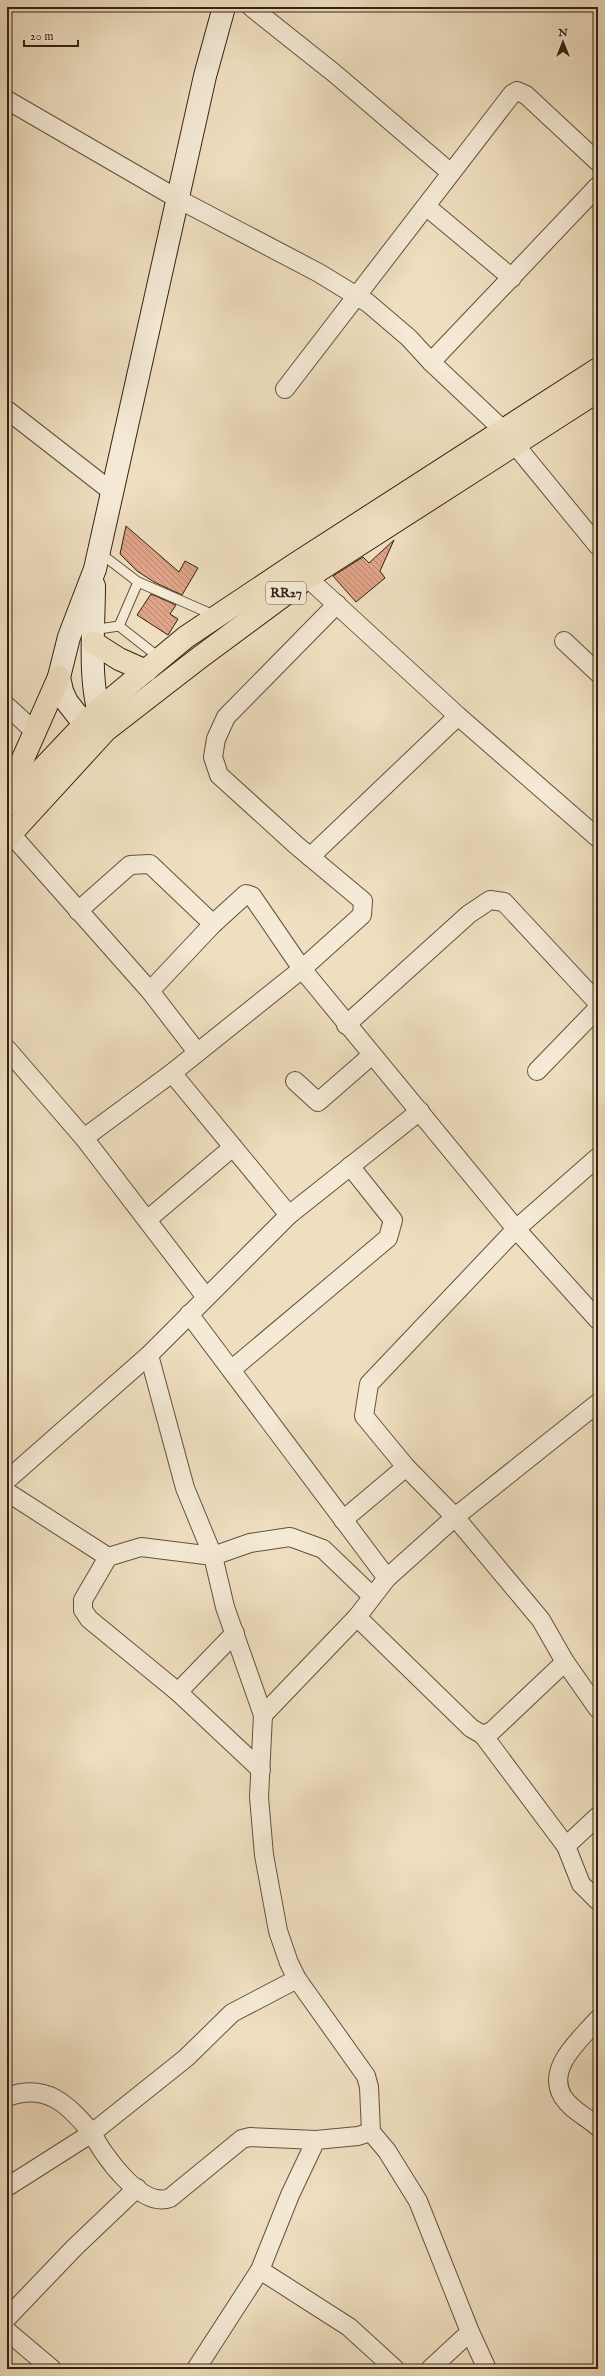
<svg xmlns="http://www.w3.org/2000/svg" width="605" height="2376" viewBox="0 0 605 2376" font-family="'IM FELL English',serif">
<defs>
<pattern id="building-back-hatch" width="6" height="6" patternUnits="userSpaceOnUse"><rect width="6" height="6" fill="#e0a488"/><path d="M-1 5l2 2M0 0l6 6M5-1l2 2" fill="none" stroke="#b6856e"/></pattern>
</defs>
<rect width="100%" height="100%" fill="#efdfc0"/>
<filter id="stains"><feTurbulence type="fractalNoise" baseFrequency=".005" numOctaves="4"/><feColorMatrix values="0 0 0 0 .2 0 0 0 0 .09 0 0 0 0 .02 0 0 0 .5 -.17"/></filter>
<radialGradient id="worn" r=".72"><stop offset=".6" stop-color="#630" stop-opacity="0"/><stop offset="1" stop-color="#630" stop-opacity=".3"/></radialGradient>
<!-- building -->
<g fill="url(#building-back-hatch)" stroke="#342213">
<polygon points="126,526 179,572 185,561 198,568 182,595 154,582 137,571 120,554"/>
<polygon points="394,540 380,571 385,578 356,602 333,576 363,557 369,563"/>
<polygon points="151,594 176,605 170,614 178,619 168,635 137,615"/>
</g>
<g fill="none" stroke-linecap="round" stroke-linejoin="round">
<defs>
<g id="lane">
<polyline points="100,553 138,582 216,616"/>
<polyline points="119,626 138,582"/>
<polyline points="92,630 119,626 161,659"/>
</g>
<g id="street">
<polyline points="251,7 334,73 451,173"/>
<polyline points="7,100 178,199 319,273 368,303 409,338 431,362 503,430 598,546"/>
<polyline points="427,207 512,278"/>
<polyline points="431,362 598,186"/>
<polyline points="285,389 512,94 517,91 526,95 598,162"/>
<polyline points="7,410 111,491"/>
<polyline points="299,570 458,716 598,838"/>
<polyline points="564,641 598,673"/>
<polyline points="7,706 34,731"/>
<polyline points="10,833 150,991 197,1052"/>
<polyline points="310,857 458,716"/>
<polyline points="78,911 130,865 150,864 213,924"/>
<polyline points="150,991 213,924 246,894 252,896 302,969 362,915 363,901 296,845 219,775 213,757 216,739 226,717 337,604"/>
<polyline points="346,1025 469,914 490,900 504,902 598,1003"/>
<polyline points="7,1049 84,1138 205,1296"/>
<polyline points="537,1071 598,1008"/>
<polyline points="172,1073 289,1215"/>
<polyline points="295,1081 318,1102 372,1055"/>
<polyline points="420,1111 289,1215 149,1355 185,1488 213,1556 225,1607 263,1715 259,1797 264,1855 278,1931 289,1963 297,1979 366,2076 369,2087 371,2132 387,2151 418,2201 470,2332 487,2369"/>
<polyline points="84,1138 172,1073 302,969 516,1229 598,1320"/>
<polyline points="598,1157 516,1229 369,1384 364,1416 406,1467 455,1517 541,1620 565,1662 598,1709"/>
<polyline points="147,1220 233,1147"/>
<polyline points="189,1314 387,1578"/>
<polyline points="231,1370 388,1238 393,1220 350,1166"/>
<polyline points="7,1480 149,1355"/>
<polyline points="7,1492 108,1557"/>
<polyline points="343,1520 406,1467"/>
<polyline points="357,1617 471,1728 483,1735 492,1731 565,1662"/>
<polyline points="178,1692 235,1633"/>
<polyline points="263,1715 357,1617 387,1578 455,1517 598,1403"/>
<polyline points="483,1735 566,1846 581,1884 598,1901"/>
<polyline points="261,1770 178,1692 89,1619 83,1610 83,1600 108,1557 141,1547 213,1556 250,1543 290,1537 323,1549 372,1596"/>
<polyline points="566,1846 598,1816"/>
<path d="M 598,2019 C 581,2039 545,2068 563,2097 C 571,2110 587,2117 598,2127"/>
<path d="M 7,2097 C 47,2082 68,2105 92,2133 L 186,2058 L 232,2013 L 297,1979"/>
<path d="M 7,2187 L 92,2133 C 103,2155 141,2209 170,2198 L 242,2139 L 250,2137 L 316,2140"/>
<polyline points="260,2270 349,2327 395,2369"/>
<polyline points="7,2318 75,2247 137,2188"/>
<polyline points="7,2331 52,2369"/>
<polyline points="196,2369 260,2270 290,2195 316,2140 358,2136 371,2132"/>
<polyline points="430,2369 470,2332"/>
</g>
<g id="secondary">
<path d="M 94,586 C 94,628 87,689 104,726"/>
<polyline points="96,739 67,702 62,691 59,677 69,637 95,569 205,76 224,7"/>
</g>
<g id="highway">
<polyline points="94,643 119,659 146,671"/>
<polyline points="7,795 59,677"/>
<polyline points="7,806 97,711 186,637 294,565 598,369"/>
<polyline points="7,838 106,730 199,658 307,578 598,391"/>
</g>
</defs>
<!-- lane casing -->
<use href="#lane" stroke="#63513e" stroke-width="11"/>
<!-- street casing -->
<use href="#street" stroke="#63513e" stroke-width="20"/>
<!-- secondary casing -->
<use href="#secondary" stroke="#342213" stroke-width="24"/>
<!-- highway casing -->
<use href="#highway" stroke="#342213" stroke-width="24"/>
<!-- lane -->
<use href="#lane" stroke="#f5ead6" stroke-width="9"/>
<!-- street -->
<use href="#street" stroke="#f5ead6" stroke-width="18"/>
<!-- secondary -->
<use href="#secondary" stroke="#f5ead6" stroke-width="22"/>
<!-- highway -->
<use href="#highway" stroke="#efdfc0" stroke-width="22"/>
</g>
<g text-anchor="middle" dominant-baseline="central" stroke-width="3" stroke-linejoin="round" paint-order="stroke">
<!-- shield labels -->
<rect fill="#f5ead6" stroke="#6e5e4e" stroke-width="1" x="266" y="582" width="40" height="22" rx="3"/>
<g font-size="13" font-weight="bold" fill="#342213">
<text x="286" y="593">RR27</text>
</g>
</g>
<!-- margin -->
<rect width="605" height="2376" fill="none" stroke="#efdfc0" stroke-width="24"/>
<rect x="8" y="8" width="589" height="2360" fill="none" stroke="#342213" stroke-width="2"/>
<rect x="12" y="12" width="581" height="2352" fill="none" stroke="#342213"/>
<!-- north arrow -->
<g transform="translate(563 42)" stroke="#f5ead6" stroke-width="3" paint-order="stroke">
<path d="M0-3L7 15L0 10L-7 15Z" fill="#342213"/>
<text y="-6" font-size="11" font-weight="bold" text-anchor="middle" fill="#342213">N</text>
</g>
<!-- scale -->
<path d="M24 40v6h54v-6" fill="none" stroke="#342213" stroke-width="2"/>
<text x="30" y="40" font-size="12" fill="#342213" stroke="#f5ead6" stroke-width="3" paint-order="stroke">20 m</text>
<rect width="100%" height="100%" filter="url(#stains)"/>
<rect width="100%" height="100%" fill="url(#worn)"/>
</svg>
